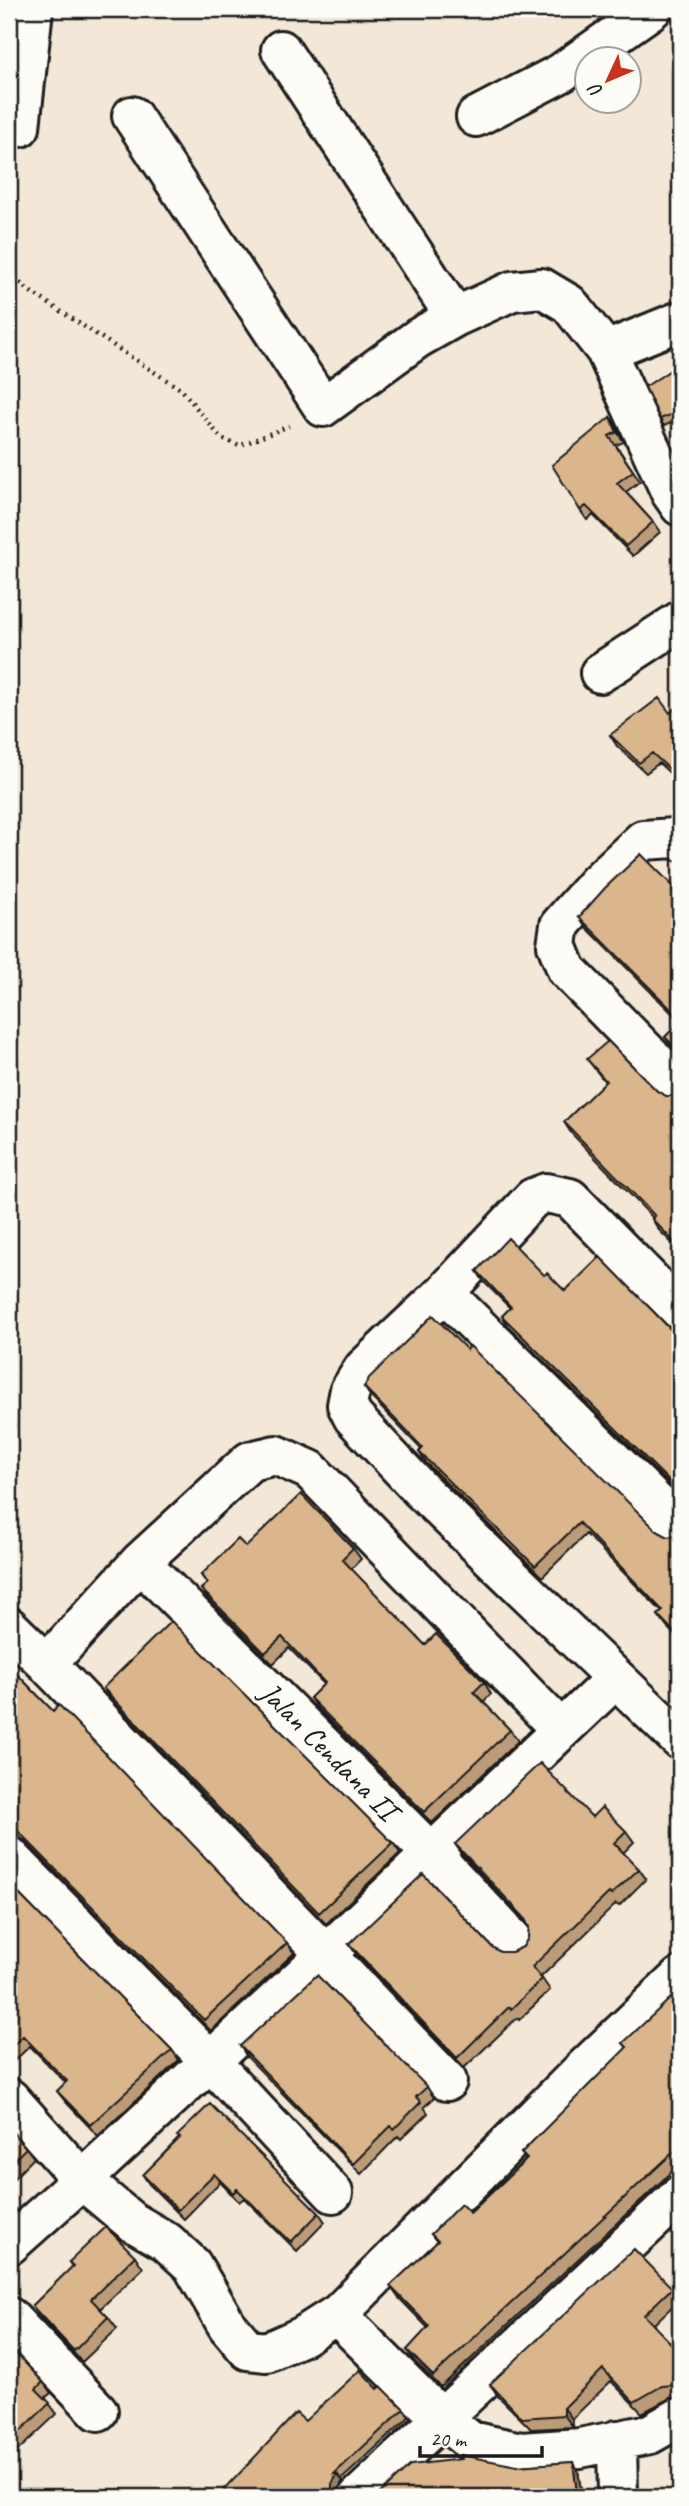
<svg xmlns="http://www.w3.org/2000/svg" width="689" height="2506" viewBox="0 0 689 2506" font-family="Caveat,sans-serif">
<rect width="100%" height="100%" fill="#f3e7d7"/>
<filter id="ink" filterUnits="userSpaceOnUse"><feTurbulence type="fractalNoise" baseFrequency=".0143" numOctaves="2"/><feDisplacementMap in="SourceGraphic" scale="14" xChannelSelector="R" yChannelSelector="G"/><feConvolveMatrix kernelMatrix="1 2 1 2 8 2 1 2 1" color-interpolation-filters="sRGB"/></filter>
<g filter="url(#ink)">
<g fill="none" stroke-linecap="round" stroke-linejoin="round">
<!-- minor casing -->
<g stroke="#1c1c1c" stroke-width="44">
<path id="minor" d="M281 50 455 317
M132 116 323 407 418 338 455 317 512 291 542 288 569 304 606 351 680 321
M476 117 561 73 652 9
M20 127 33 9
M606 351 671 493 680 506
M600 673 680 621
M680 841 675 838 643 840 597 883 560 925 557 945 567 970 680 1086
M444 1293 680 1526
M680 1310 570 1198 546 1193 533 1198 444 1293 364 1368 350 1390 347 1405 353 1417 421 1490 680 1740
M140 1562 432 1854 515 1942
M9 1627 47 1664 447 2081
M47 1664 140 1562 250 1461 276 1455 310 1470 561 1730
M9 1856 210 2061 333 2193
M9 2098 82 2180 131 2221 167 2242 192 2265 227 2325 248 2350 267 2352 303 2336 339 2313 581 2071 680 1977
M9 2245 82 2180 326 1954 615 1679
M339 2313V2317L441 2418 470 2441 521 2452 580 2448 650 2434 680 2417
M9 2317 98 2411
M617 2440 618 2497
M358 2497 680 2195"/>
</g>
<!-- path -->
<path stroke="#1c1c1c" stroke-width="4.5" stroke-dasharray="2 5" stroke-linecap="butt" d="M9 274 31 292 182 390 221 438 239 446 289 426"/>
<!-- minor -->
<use href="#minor" stroke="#fdfcf7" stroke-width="38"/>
</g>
<!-- wall -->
<path fill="#bc9c78" stroke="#1c1c1c" stroke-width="2" d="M680 381V419L664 426 660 419Z
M610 417 617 427 624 442 616 445 640 481 626 492 653 522 660 532 633 556 593 515 587 520 580 510Z
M680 704V783L659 763 646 773 617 746 610 735 670 713Z
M680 893V1021L587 928 579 917Z
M680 1022V1055L673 1047 665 1037Z
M587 1059 657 1091 666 1096H679L680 1095V1251L659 1230 652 1219 653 1218 571 1133 564 1122 605 1082Z
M477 1271 544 1275 565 1291 680 1339V1495L509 1327 502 1316 510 1308 484 1282Z
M467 1350 657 1531 668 1537 680 1535V1641L666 1626 658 1615 662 1612 586 1534 542 1577 426 1463 419 1452 421 1449 371 1397 364 1387Z
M246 1547 353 1548 361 1559 351 1569 425 1645 484 1682 491 1694 483 1702 510 1730 518 1741 432 1823 318 1709 310 1698 324 1684 289 1648 273 1664 209 1600 201 1589 207 1584 201 1575Z
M9 1666 53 1711 287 1943 294 1953 211 2031 25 1841 16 1835H9Z
M103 1688 393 1843 400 1853 326 1924 110 1698Z
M592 1817 626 1831 634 1842 623 1853 639 1869 646 1879 619 1906 616 1904 541 1977 550 1990 519 2020 517 2018 464 2068 357 1955 349 1944 492 1947 500 1952H512L523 1947 528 1938 529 1927 527 1923 462 1854 455 1844Z
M9 1884 172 2050 179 2060 98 2136 65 2101 57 2091 66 2083 30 2046 12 2063 9 2059Z
M680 2003V2164L441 2387 415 2362 407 2350 428 2328 398 2297 390 2286 437 2242 431 2234 470 2213 526 2159 521 2153 627 2048 623 2043Z
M240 2046 427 2087 434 2098 424 2107 428 2113 401 2139 398 2136 361 2174 247 2057Z
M9 2128 26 2148 34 2158 9 2183Z
M179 2138 319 2213 325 2222 297 2251 244 2198 239 2202 220 2182 184 2219 149 2184 143 2175Z
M135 2256 143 2268 100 2309 108 2317 117 2329 82 2362 40 2317 32 2306 72 2267 69 2262Z
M672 2288 680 2299 653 2325 680 2353V2397L670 2398 642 2413 611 2381 572 2419 573 2427 531 2429 498 2396 490 2384Z
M9 2346 43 2382 51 2393 45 2398 57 2414 9 2459Z
M378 2389 404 2409 409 2417 341 2480 343 2481 337 2491V2497H229L224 2490 305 2421Z
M573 2462 578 2470 582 2497H376L517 2466Z"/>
<!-- shaded-wall -->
<path fill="#997f62" stroke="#1c1c1c" stroke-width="2" d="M610 417 617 427 624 442 617 432Z
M564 2408 572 2419 573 2427 564 2415Z
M573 2462 578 2470 582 2497H579L577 2494Z
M337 2474 343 2481 337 2491V2497H333L332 2495V2484Z"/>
<!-- building -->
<path fill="#dbb58c" stroke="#1c1c1c" stroke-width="2" d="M672 369 680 382V411L660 419 645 387Z
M610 417 617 432 609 436 633 471 617 483 653 522 626 546 586 506 580 510 552 465Z
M659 698 670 713 680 704V779L652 753 639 763 610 735Z
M641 854 680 893V1018L579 917 605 888Z
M680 1022V1052L665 1037Z
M608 1041 657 1091 666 1096H679L680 1095V1248L652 1219 655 1216 564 1122 606 1081 587 1059Z
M508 1238 544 1275 547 1273 565 1291 600 1257 680 1339V1492L502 1316 511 1307 477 1271Z
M433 1315 467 1350 470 1346 657 1531 668 1537 680 1535V1638L658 1615 663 1611 579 1523 535 1566 419 1452 423 1448 364 1387 369 1378Z
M301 1494 353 1548 342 1559 425 1645 436 1634 484 1682 474 1692 510 1730 424 1812 310 1698 325 1683 282 1637 265 1653 201 1589 208 1583 201 1575 238 1539 246 1547Z
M171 1621 393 1843 319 1913 103 1688Z
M9 1666 53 1711 59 1705 287 1943 204 2020 17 1830 9 1825Z
M540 1763 592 1817 602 1807 626 1831 614 1843 639 1869 611 1895 609 1893 532 1967 542 1979 511 2009 509 2007 457 2058 349 1944 423 1874 492 1947 500 1952H512L523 1947 528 1938 529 1927 524 1917 455 1844Z
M9 1884 172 2050 90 2125 57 2091 67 2081 23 2036 9 2049Z
M317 1975 427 2087 416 2097 421 2102 394 2129 391 2126 353 2164 240 2046Z
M673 1996 680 2003V2146L433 2376 407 2350 429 2326 390 2286 438 2241 431 2234 461 2204 470 2213 527 2159 521 2153 627 2047 623 2043Z
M210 2104 319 2213 291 2242 237 2189 233 2193 214 2174 178 2210 143 2175 180 2138 177 2136Z
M9 2128 26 2148 9 2165Z
M106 2227 135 2256 91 2299 108 2317 74 2351 32 2306 73 2266 69 2262Z
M634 2249 672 2288 644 2315 680 2353V2382L677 2385 662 2386 634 2402 603 2369 564 2408V2415L522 2418 490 2384Z
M9 2346 43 2382 36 2389 50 2403 9 2442Z
M360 2370 378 2389 381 2386 404 2409 334 2474H337L332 2484V2495L333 2497H232L224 2490 296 2413 305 2421Z
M461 2455 517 2466 573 2462 577 2494H569V2497H376L411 2465 462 2459Z"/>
</g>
<g text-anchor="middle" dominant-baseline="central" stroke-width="6" stroke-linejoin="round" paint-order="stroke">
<!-- street labels -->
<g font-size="30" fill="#1c1c1c" stroke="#fdfcf7">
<text transform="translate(329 1751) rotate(45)">Jalan Cendana II</text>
</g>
</g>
<!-- margin -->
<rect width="689" height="2506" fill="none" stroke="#fdfcf7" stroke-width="35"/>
<rect x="18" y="18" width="654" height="2471" fill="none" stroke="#1c1c1c" stroke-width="2.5" filter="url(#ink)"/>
<!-- north arrow -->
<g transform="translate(608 80) rotate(226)"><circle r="33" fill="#fdfcf7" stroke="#a3a29f" stroke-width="2"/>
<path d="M0-5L12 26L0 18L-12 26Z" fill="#c8321e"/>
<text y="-10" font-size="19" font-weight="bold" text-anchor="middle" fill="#1c1c1c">U</text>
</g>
<!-- scale -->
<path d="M420 2446v10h122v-10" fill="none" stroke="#1c1c1c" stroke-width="3.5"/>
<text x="430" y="2446" font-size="21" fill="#1c1c1c" stroke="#fdfcf7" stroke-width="5" paint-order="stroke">20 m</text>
</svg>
